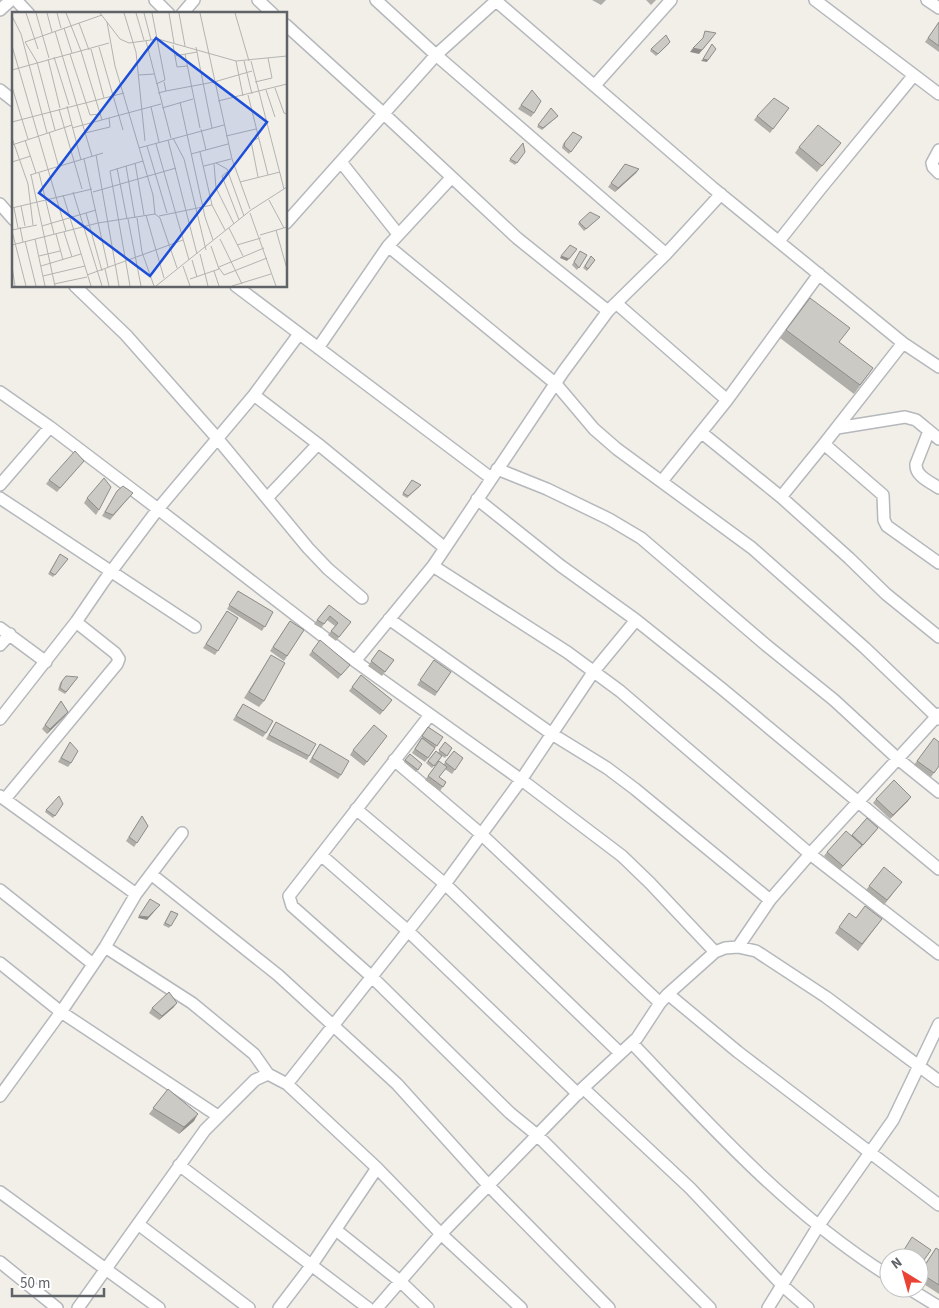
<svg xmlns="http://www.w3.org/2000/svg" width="939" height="1308" viewBox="0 0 939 1308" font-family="'Source Sans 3',sans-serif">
<rect width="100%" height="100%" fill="#f1efe8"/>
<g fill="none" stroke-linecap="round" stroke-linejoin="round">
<!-- street casing -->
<g stroke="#b5b8bc" stroke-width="14">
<path id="street" d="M16 0 29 14
M155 0 169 14
M258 0 273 14
M376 0 436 55 666 254
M495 0 713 188 903 343 939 367
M815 0 939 94
M927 0 939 8
M0 10 11 0
M182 14 194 0
M286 25 384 114 517 238 608 311
M595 85 671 0
M0 90 14 101
M939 150 932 163 933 167 939 173
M341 162 398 234
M0 204 14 220
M286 223 436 55 497 0
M779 241 821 188 914 75
M388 246 556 384 594 429 617 449 752 548 865 648 939 719
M75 286 126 335 217 438 308 548 328 569 362 598
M236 286 491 478
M616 303 727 400
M318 348 388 246 451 178
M0 392 50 427 158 509 355 661 527 784 622 856 650 883 715 952
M254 395 318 444 445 548
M837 428 905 417 916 420 939 439
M929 431 916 464C915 476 930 482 939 488
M702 433 781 497 849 558 886 594 939 637
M824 444 883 495 884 520 887 526 939 563
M497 469 547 489 609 519 641 538 766 645 834 700 898 759 939 792
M662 481 727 400 819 274
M0 485 50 427
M781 497 824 444 903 343
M0 498 195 627
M267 498 318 444
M477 499 561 566 636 620 721 688 939 869
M433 566 567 652 620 691 810 854 939 954
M389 619 552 734 607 768 635 789 770 900
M0 628 46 662
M0 645 10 634
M355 661 433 566 563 372 608 311 666 254 721 194
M430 715 289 896 292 906 372 977 510 1113 537 1135 710 1308
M0 719 76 622 104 581 158 509 254 395 299 334
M394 760 481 834 660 1003
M0 796 136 894
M5 799 117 664 119 659 115 653 76 622
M356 809 445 884 620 1053
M321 855 408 931 578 1094
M151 874 278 975 397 1084 489 1186 609 1308
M0 890 93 964
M105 947 192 1003 254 1054 268 1074 287 1084 377 1168 441 1234 521 1308
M738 947 770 900 810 854 939 714
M0 963 61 1012 218 1116
M668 994 738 1052 939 1205
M632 1043C711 1127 790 1214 889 1276
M287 1084 445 884 521 780 594 671 636 620
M583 1088 690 1188 783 1286 808 1308
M0 1096 61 1012 105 947 136 894 182 833
M179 1165 368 1308
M0 1192 159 1308
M138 1224 249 1308
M336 1230 401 1282 428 1308
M0 1262 57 1308
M908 1288 939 1307
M78 1308 205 1130 255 1080 268 1074
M279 1308 311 1266 377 1168
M377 1308 441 1234 583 1088 637 1038 660 1003 668 994 715 952 725 948 738 947 756 951 826 997 939 1081
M768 1308 819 1225 893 1120 939 1024"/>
</g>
<!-- street -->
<use href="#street" stroke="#fff" stroke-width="11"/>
</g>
<!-- wall -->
<path fill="#afaea9" d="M592 0H606L601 5Z
M646 0H656L651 5Z
M939 22V52L925 42Z
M669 44 656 56 650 51 651 49Z
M532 90 534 113 531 117 518 109Z
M551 108 558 116 542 130 537 127Z
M789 108 770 133 754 120 757 116Z
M573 132 582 137 569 154 562 148 563 144Z
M523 143 525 152 515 165 509 161Z
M841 143 817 172 795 153 799 147Z
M625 164 639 169 636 173 615 192 608 187Z
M600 217 584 231 578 224 579 222Z
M580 251 587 255 577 270 572 265Z
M591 256 595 260 587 271 583 268Z
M786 330 839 343 873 368 854 394 780 338Z
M84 461 57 492 46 484 49 480Z
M412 480 419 487 407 498 402 495Z
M133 493 110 520 102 516 114 496Z
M87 498 99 510 96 515 84 503Z
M60 554 68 559 53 577 48 574Z
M238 591 273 612 262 631 227 609Z
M329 605 351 622 336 641 328 635 335 626 327 620 321 628 314 624Z
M227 611 238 618 215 655 203 648Z
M290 621 304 630 284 661 270 651Z
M379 650 394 660 382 676 368 666Z
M312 651 350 665 338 679 309 655Z
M271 655 264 701 259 707 244 698Z
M434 660 451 672 435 696 417 685Z
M361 675 392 700 380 715 349 691Z
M78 677 65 694 58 690 60 683 62 681Z
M61 701 68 712 65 716 47 734 42 729Z
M243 704 266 733 263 737 233 720Z
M276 722 309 756 307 760 266 739Z
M428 727 443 737 425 762 412 753Z
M934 738 939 766 931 777 914 765Z
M384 740 364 766 350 755 353 750Z
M70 742 71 763 68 767 58 762Z
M445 742 452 748 445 758 438 753 442 756 432 768 426 763 436 751 438 753Z
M320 744 341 775 338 779 309 762Z
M454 751 463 758 452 774 445 769 439 777 446 782 440 791 425 780 439 761 443 765Z
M410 754 422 764 416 772 404 762Z
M876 799 908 801 890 819 873 803Z
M63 804 53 818 45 812 46 810Z
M142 816 148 826 134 847 126 841Z
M867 818 878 828 875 832 860 849V848L840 870 824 856 827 852 851 836Z
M884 867 902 882 884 905 866 890Z
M171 911 178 914 169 928 163 925Z
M856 918 882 919 858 951 835 933 839 927Z
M174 1007 159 1020 149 1013 152 1008Z
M168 1089 194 1121 179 1134 149 1114Z
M936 1248 939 1250V1294L919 1281V1273Z"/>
<!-- shaded-wall -->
<path fill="#8f8d8a" d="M713 37 699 54 690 52 693 48Z
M703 59 708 60 707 62 701 61Z
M639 169 636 173 615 192 618 188Z
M577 249 567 261 560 258 561 256Z
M68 712 65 716 47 734 50 729Z
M911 797 908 801 890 819 893 815Z
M160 905 147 920 138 918 139 916Z
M177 1003 174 1007 159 1020 162 1016Z
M198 1114 194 1121 179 1134 184 1127Z"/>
<!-- building -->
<path fill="#cccac5" stroke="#8f8d8a" d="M939 22V46L928 38Z
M705 31 716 33 702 50 693 48 703 38Z
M666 35 670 42 658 54 651 49Z
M712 44 716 49 708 60 703 59Z
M532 90 541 101 534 113 521 105Z
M774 98 789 108 773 129 757 116Z
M551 108 558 116 543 128 538 125Z
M818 125 841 143 822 166 799 147Z
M573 132 582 137 571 152 564 146 565 142Z
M523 143 525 152 517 163 510 159Z
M625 164 639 169 618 188 611 183Z
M590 212 600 217 586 229 579 222Z
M570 245 577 249 569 259 561 256Z
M580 251 587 255 579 268 574 262Z
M591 256 595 260 588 269 585 266Z
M810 298 850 328 839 342 873 368 860 385 786 330Z
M75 451 84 461 60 488 49 480Z
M104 478 111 487 99 510 87 498Z
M412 480 421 485 408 496 403 493Z
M123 486 133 493 113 515 105 512 117 491Z
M60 554 68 559 55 575 50 572Z
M238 591 273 612 265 627 229 605Z
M329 605 351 622 339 637 331 631 338 623 330 616 324 624 317 620Z
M227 611 238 618 218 651 206 644Z
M290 621 304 630 287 656 273 647Z
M320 640 350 665 341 675 312 651Z
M379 650 394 660 385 672 371 661Z
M271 655 285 663 264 701 249 692Z
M434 660 451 672 437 692 420 680Z
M361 675 392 700 383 711 352 687Z
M66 676 78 677 66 692 60 688 62 681Z
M61 701 68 712 50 729 45 725Z
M243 704 273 721 266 733 236 716Z
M276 722 316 744 309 756 269 735Z
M374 725 387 736 367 762 353 750Z
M428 727 443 737 437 746 422 736Z
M422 738 435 748 428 758 415 749Z
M934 738 939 742V766L934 773 917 761Z
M70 742 78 751 71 763 61 758Z
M445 742 452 748 447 756 439 750Z
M320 744 349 761 341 775 312 758Z
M436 751 442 756 434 766 428 761Z
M454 751 463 758 455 770 445 762Z
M410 754 422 764 418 770 405 760Z
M439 761 447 767 439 777 446 782 443 787 428 776Z
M894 780 911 797 893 815 876 799Z
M59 796 63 804 55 816 46 810Z
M142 816 148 826 137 843 129 837Z
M867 818 878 828 863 845 852 835Z
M846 831 862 845 843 866 827 852Z
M884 867 902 882 887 900 869 886Z
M150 899 160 905 148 917 139 916Z
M865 906 882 919 862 944 839 927 849 913 856 918Z
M171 911 178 914 171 926 165 923Z
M169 992 177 1003 162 1016 152 1008Z
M168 1089 198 1114 184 1127 153 1108Z
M912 1237 931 1250 919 1267V1258H899Z
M936 1248 939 1250V1285L920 1273Z"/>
<!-- overview -->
<g transform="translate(12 12)">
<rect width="275" height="275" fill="#f1efe8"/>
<path fill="none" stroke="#b3b3b1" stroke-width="1" d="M14 1 26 37M24 1 37 46M35 1 40 20M45 1 49 16M54 1 69 39 90 108M88 1 108 27 117 31 146 27 224 49 275 44M112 1 124 40 133 129M124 1 132 28M132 1 139 28M140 1 153 68 144 72M157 1 162 31M167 1 173 34M188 1 220 147 238 197M223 1 237 49M0 4 9 22 35 121M95 10 103 54 141 183 143 202M67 11 77 38M52 16 60 41M43 19 80 144M134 29 159 126M13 30 25 50 43 118M13 30 90 3M161 33 165 55 175 54M0 34 54 219M87 35 111 118M184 35 200 116M79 37 92 86M58 42 78 103 88 102M173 42 188 116M163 44 185 40M42 45 57 93M36 47 48 96M224 49 231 84M232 49 240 82M239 49 272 177M0 58 97 31M127 63 142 62M243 70 260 66 256 46M0 75 16 127M263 76 272 101 275 102M254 78 263 105M154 79 202 70 240 59M146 81 154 79 152 70M236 83 256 163M206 89 275 72M168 90 193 205 201 228M55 94 69 148M139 95 147 130M150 96 181 87M47 97 70 177M0 110 112 81M60 116 149 92M189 117 194 138M37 120 47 156M73 121 98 115 97 106M214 124 244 117M0 126 16 172 21 213M161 126 172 147 194 238M13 128 24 161M156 128 185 242M144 132 177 248M0 133 60 113M135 134 155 201M127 136 212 113M188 140 200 193 213 218M179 142 216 132M84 143 107 274M72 147 96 255M0 150 19 144M123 151 132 203M204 151 215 157 232 204M202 152 204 176 222 212M114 154 123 206M192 154 219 147M105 156 115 207M215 160 210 164 227 208M27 161 42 222M18 163 91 141M19 163 43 274M246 165 239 129 247 126M228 170 268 160M61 180 90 274M81 180 164 156M51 183 79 274M257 188 272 216M9 194 13 214M0 196 80 177M2 196 6 216M74 201 90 259M238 201 264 274M134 203 152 266M147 204 200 193M125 206 130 240 142 274M116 207 129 274M30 214 84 198M8 215 11 230M217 216 231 244M0 218 25 213M264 218 275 257M0 219 14 274M52 220 60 245M44 222 51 248M248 223 275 215M23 227 33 274M208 227 230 272M13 229 24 274M0 233 86 211 143 202 148 206 165 256M225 233 249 226M188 242 196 274M27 244 48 239M180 248 185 265M0 254 3 274M29 254 69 242M171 254 178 274M207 255 252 236M207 256 212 263 255 246M93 257 97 274M202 259 207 274M75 263 171 228M31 264 73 254M178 267 207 257 199 234M42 272 75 265M118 274 98 159 131 149M144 274 239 198 275 175M220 274 259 262"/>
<path fill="#1d4ed8" fill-opacity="0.15" stroke="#1d4ed8" stroke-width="2.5" d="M144 26 255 110 138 264 27 181Z"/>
<rect width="275" height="275" fill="none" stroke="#5f6368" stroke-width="2.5"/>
</g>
<!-- north arrow -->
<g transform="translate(904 1273) rotate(323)"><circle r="24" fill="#ffffff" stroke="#bfc1c3"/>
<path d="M0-4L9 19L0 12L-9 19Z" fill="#ea4335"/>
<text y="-8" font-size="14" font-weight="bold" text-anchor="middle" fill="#5f6368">N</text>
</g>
<!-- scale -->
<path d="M12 1288v8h92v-8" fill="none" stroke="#5f6368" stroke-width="2.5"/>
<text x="20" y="1288" font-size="15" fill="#5f6368" stroke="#ffffff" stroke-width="4" paint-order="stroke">50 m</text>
</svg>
